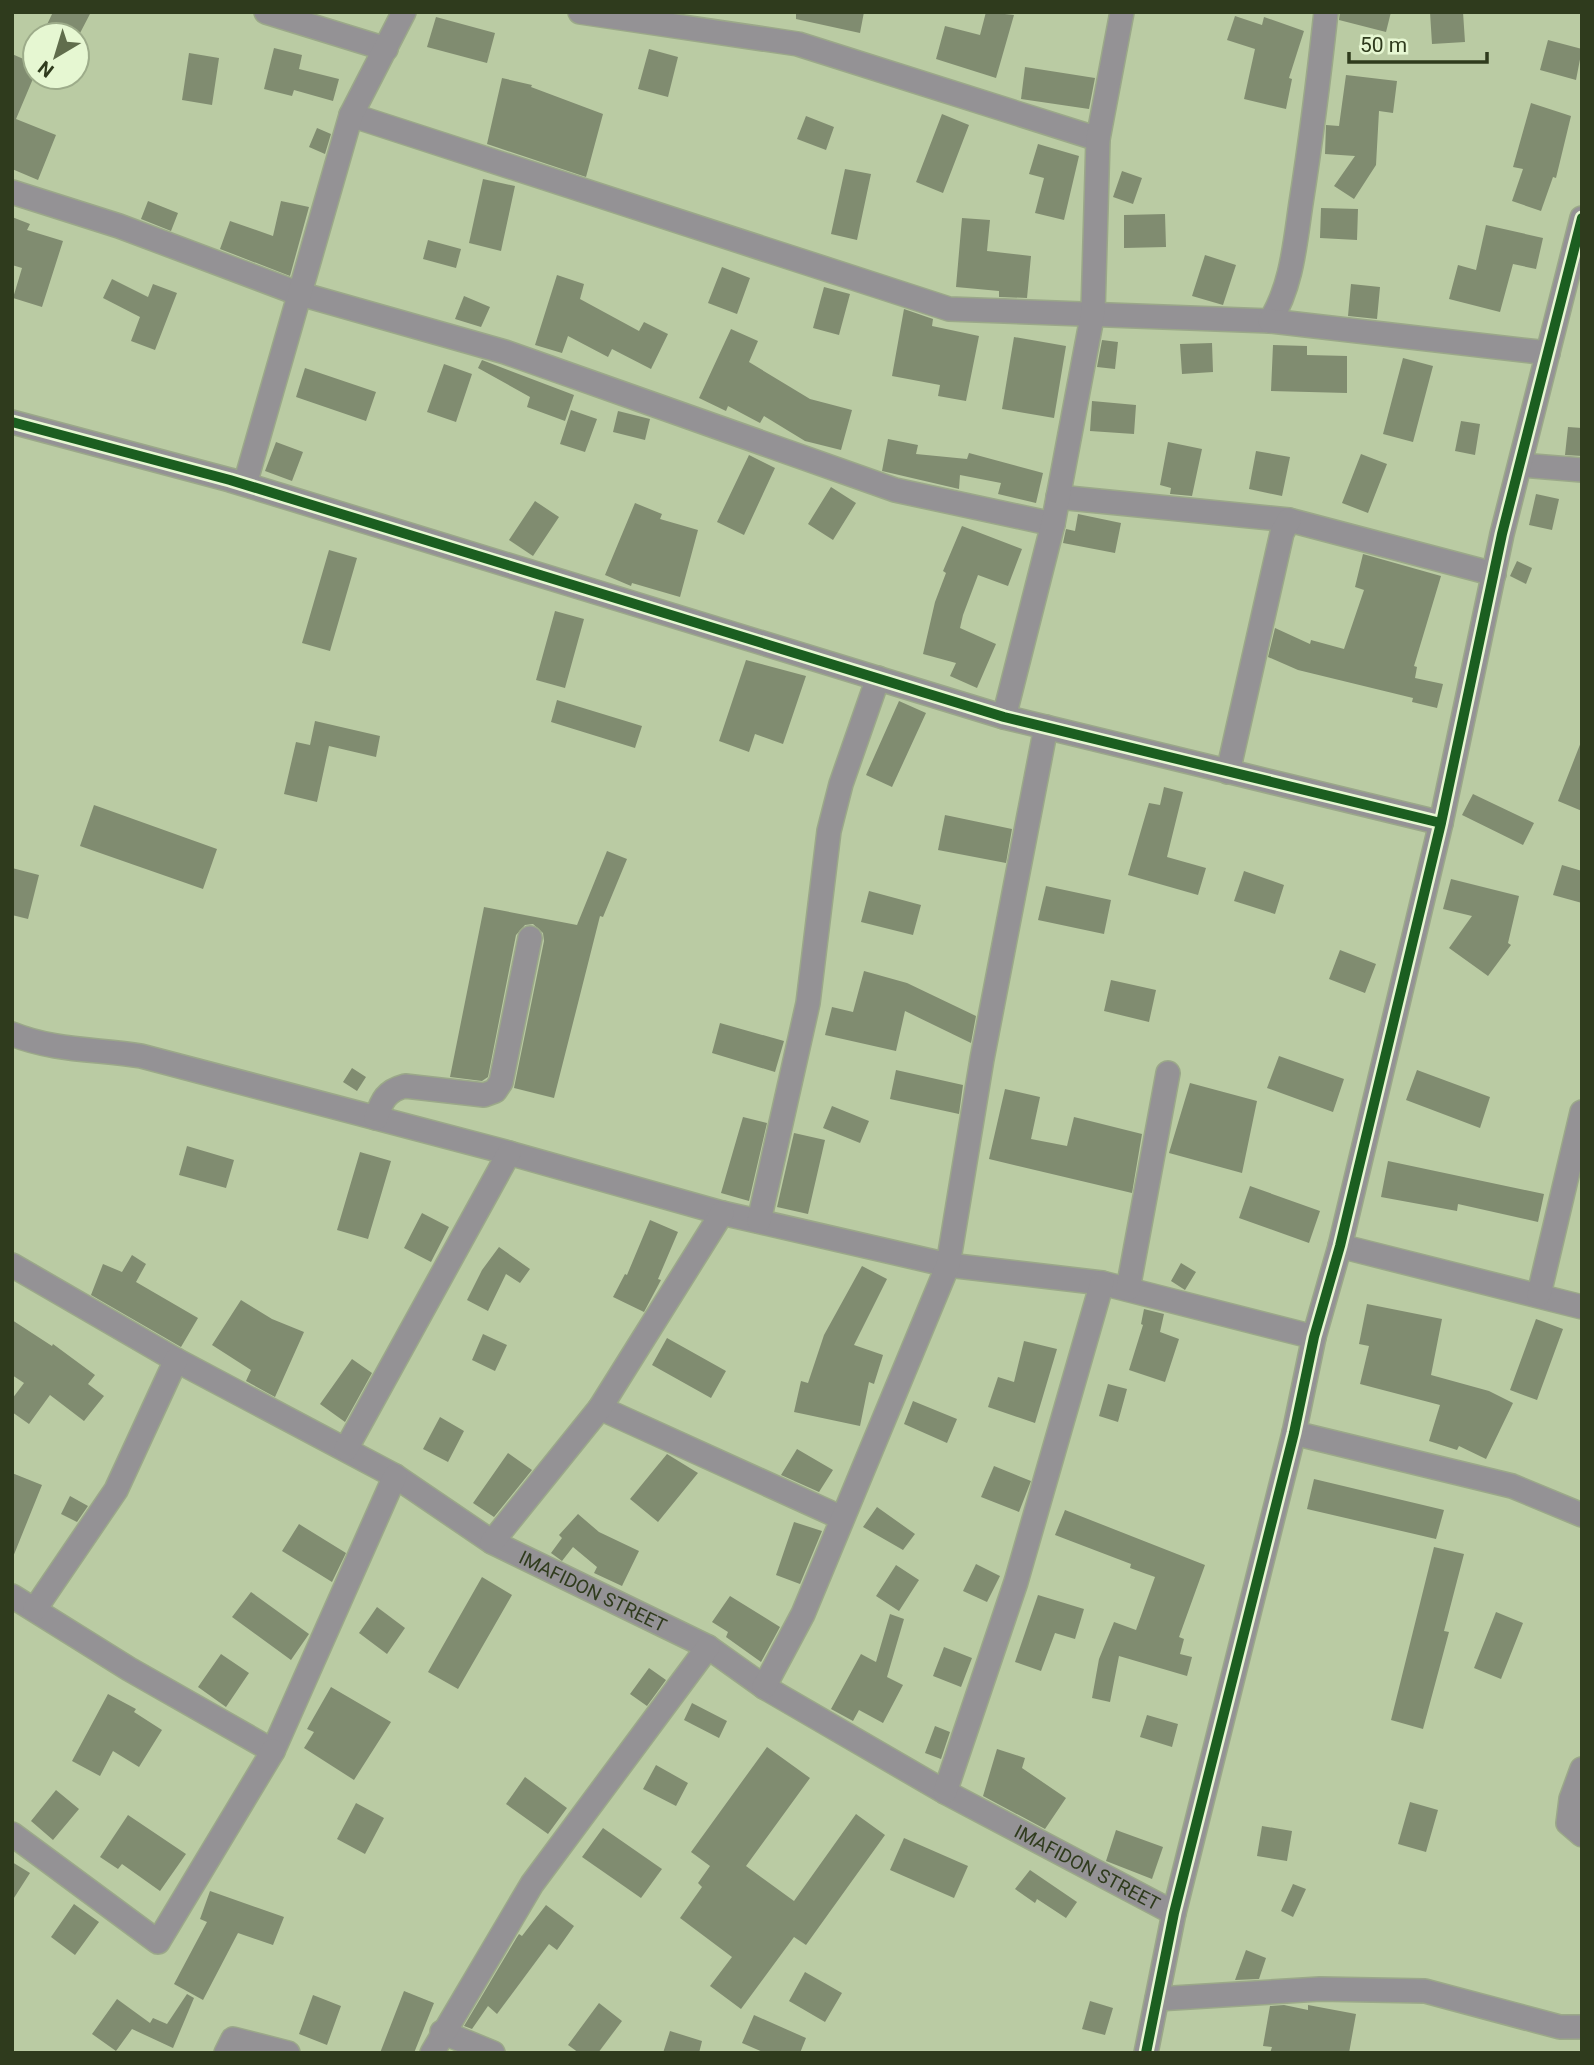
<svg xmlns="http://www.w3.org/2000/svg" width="1594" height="2065" viewBox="0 0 1594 2065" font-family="Roboto,sans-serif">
<rect width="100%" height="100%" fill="#bacba3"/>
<!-- building -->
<path fill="#808c70" d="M53 12H91L79 35H42Z
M796 12H864L860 33 796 19Z
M986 12 1014 15 996 78 936 59 945 26 980 35Z
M1340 12H1391L1386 32 1339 20Z
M1430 12H1463L1465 42 1432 44Z
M1235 16 1262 25 1264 17 1304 31 1289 78 1292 79 1286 109 1244 99 1255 49 1227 40Z
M436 17 495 33 487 63 427 47Z
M1548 40 1582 49 1576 80 1540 70Z
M274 48 302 55 299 69 339 79 333 101 294 90 292 96 264 89Z
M649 49 678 57 668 97 638 89Z
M189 53 219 58 212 105 182 100Z
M12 54 35 64V74L16 119 56 135 38 180 12 169Z
M1025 67 1095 78 1089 109 1021 99Z
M1346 75 1397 81 1393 113 1379 111 1376 165 1354 199 1334 186 1355 156 1325 154 1326 125 1339 126Z
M502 78 532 85 531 87 603 114 586 177 487 144Z
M1531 103 1571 116 1556 178 1553 177 1541 211 1512 201 1523 169 1513 167Z
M942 114 969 125 943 193 916 182Z
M806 116 834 127 826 150 797 139Z
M317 128 331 134 325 154 309 147Z
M1038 144 1079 156 1064 220 1035 213 1044 178 1029 174Z
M845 169 871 174 857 240 831 234Z
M1122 171 1142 178 1133 204 1113 197Z
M483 179 515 186 501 251 469 243Z
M148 201 178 213 171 231 141 219Z
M281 201 309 207 290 276 220 249 230 221 273 236Z
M1321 208 1358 209 1357 240 1320 238Z
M1165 214 1166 247 1124 248V215Z
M12 217 30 224 27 230 63 241 42 307 13 298 22 268 12 265Z
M962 218 990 220 987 251 1031 256 1027 298 999 297V291L956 287Z
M1486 225 1543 238 1536 269 1513 264 1500 312 1449 299 1458 265 1476 270Z
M428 240 461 249 456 268 423 259Z
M1205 255 1236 265 1223 305 1192 296Z
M722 267 750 278 737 314 708 303Z
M557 275 584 284 580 299 639 331 644 322 668 334 651 369 612 349 608 357 568 336 562 353 535 345Z
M112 279 148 297 153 284 177 293 155 350 131 341 140 317 103 298Z
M1351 284 1380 287 1377 319 1348 316Z
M824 287 850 294 839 335 813 328Z
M464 296 490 307 481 327 455 319Z
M904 309 933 319 932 326 979 336 966 401 938 396 940 385 892 376Z
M731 329 758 341 749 362 810 399 852 410 841 450 805 441 764 416 760 423 728 406 726 411 699 398Z
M1014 337 1066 346 1054 418 1002 409Z
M1102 340 1118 342 1115 369 1097 367Z
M1212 343 1213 372 1182 374 1180 344Z
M1273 345 1307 346V355L1347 356V393L1271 391Z
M1403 358 1433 366 1413 442 1383 434Z
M482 360 574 395 565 421 527 407 530 397 478 368Z
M444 364 472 374 456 422 427 412Z
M305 368 376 392 366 421 296 397Z
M1092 401 1136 405 1134 434 1090 431Z
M571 410 597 419 585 452 560 444Z
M618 411 650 419 645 440 613 432Z
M1461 421 1480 424 1475 455 1455 451Z
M1568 427 1582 428V456L1565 455Z
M888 439 918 445 916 454 967 459 969 453 1043 473 1036 503 998 494 1001 483 960 475 959 489 882 471Z
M276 442 303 452 292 481 265 471Z
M1168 442 1202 449 1192 496 1170 494 1171 488 1160 485Z
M1256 451 1290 457 1282 496 1249 489Z
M1361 454 1387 464 1368 513 1342 503Z
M749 455 775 468 744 535 717 522Z
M831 487 856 503 833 540 808 524Z
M1536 494 1559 499 1552 530 1529 525Z
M535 501 559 517 533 556 509 540Z
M635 503 662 514 660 519 698 530 680 597 632 583 631 586 605 575Z
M1078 514 1121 523 1115 553 1063 543 1066 529 1075 531Z
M962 526 1022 549 1008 586 978 575 963 615 960 628 996 644 977 688 950 676 956 663 923 654 935 602 946 573 943 571Z
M329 550 357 558 330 651 302 643Z
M1363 554 1441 576 1414 666 1417 667 1415 678 1443 684 1437 708 1412 702 1413 698 1298 670 1268 657 1275 628 1310 644 1311 640 1344 649 1364 590 1355 587Z
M1517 561 1532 568 1526 584 1510 576Z
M555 611 584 619 565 688 536 680Z
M746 660 806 676 783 744 755 734 749 752 719 741Z
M557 700 642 726 635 748 551 722Z
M899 701 926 713 892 787 866 775Z
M315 721 380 736 376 757 329 746 317 802 284 794 296 742 310 745Z
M1581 742 1582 743V811L1558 801Z
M1164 787 1183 792 1167 857 1206 868 1198 895 1128 875 1149 803 1160 805Z
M1473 794 1534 823 1523 845 1462 815Z
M94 805 217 849 203 889 80 846Z
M945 815 1012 829 1006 863 938 850Z
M607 851 627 859 603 917 600 916 554 1098 514 1088 544 941 543 933 533 924 525 925 516 935 488 1077 482 1081 450 1077 484 907 577 925Z
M1562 865 1582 871V903L1553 895Z
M12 868 39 875 28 919 12 915Z
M1244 871 1284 885 1275 914 1234 901Z
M1451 879 1519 896 1508 943 1511 945 1488 976 1449 948 1472 916 1443 909Z
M1046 886 1111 900 1104 934 1038 920Z
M869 891 921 905 913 935 861 922Z
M1340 950 1376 964 1365 993 1329 979Z
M864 971 907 983 976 1016 971 1043 905 1011 896 1051 825 1035 832 1007 853 1012Z
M1111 980 1156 990 1149 1022 1104 1011Z
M720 1023 784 1041 775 1072 712 1053Z
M1279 1056 1344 1079 1333 1112 1267 1088Z
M352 1068 366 1077 357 1091 343 1082Z
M896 1070 963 1085 959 1114 890 1099Z
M1417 1070 1490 1097 1480 1128 1406 1100Z
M1190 1083 1257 1101 1242 1173 1169 1153Z
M1005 1089 1040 1097 1031 1139 1067 1146 1074 1117 1142 1134 1132 1193 989 1159Z
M832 1106 869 1121 860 1143 823 1128Z
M743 1117 767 1123 749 1201 721 1193Z
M794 1133 825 1140 808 1214 777 1207Z
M187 1146 234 1160 226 1188 179 1175Z
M360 1152 391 1161 368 1239 337 1230Z
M1388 1161 1544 1194 1538 1222 1458 1204 1457 1211 1381 1197Z
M1250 1186 1320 1211 1309 1243 1239 1218Z
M422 1213 449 1227 431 1262 404 1248Z
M650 1220 678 1232 658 1279 661 1280 644 1312 613 1297 625 1274 627 1275Z
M499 1247 530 1269 520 1283 506 1274 488 1311 467 1300 482 1270Z
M132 1255 146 1264 136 1282 198 1318 181 1347 91 1295 103 1264 122 1272Z
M1181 1263 1196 1272 1185 1290 1171 1281Z
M862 1266 887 1279 854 1345 883 1355 874 1384 869 1382 860 1426 794 1412 801 1381 808 1383 824 1335Z
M241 1300 272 1319 304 1332 275 1397 246 1381 251 1370 212 1345Z
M1367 1304 1442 1319 1431 1375 1489 1391 1513 1403 1486 1459 1459 1446 1457 1450 1429 1441 1440 1405 1360 1384 1369 1346 1359 1344Z
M1144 1309 1164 1314 1160 1332 1179 1339 1165 1382 1129 1370 1143 1325 1141 1324Z
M1536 1319 1563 1329 1537 1400 1510 1390Z
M12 1320 52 1346 53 1344 95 1375 88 1384 104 1396 84 1421 50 1395 29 1424 12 1412V1399L24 1383 12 1375Z
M483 1334 507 1345 495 1371 472 1360Z
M667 1338 726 1371 711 1398 652 1365Z
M1024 1341 1057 1349 1035 1423 988 1407 998 1377 1014 1382Z
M352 1359 372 1373 345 1422 320 1404Z
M1108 1384 1127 1389 1118 1422 1099 1416Z
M913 1401 957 1419 947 1443 904 1424Z
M440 1417 464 1431 448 1462 423 1449Z
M797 1449 833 1470 819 1492 781 1475Z
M508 1453 532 1470 494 1517 473 1503Z
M667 1454 698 1473 658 1522 630 1499Z
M994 1466 1031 1481 1019 1512 981 1497Z
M12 1473 42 1485 13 1557H12Z
M1314 1479 1444 1510 1436 1539 1307 1509Z
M70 1496 88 1506 77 1522 61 1514Z
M877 1507 915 1534 903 1550 863 1527Z
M1065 1510 1205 1565 1179 1637 1184 1639 1180 1654 1192 1657 1187 1676 1119 1656 1110 1702 1092 1698 1099 1659 1114 1622 1136 1630 1155 1577 1130 1568 1131 1564 1055 1535Z
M578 1514 599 1532 639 1551 622 1586 594 1573 597 1567 573 1547 562 1561 551 1553 562 1538 559 1535Z
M794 1522 822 1531 800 1584 776 1575Z
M299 1524 346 1553 332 1582 282 1551Z
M1434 1547 1464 1554 1444 1631 1449 1632 1423 1729 1391 1720Z
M976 1564 1000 1576 987 1602 963 1591Z
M896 1565 919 1580 899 1611 876 1596Z
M482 1577 512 1595 458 1689 428 1672Z
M251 1592 309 1634 291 1660 232 1617Z
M1038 1595 1084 1609 1075 1639 1055 1633 1041 1671 1015 1662Z
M730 1596 780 1627 761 1662 726 1637 728 1632 712 1622Z
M377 1607 405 1628 387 1654 359 1633Z
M1496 1612 1523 1623 1501 1679 1474 1668Z
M890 1614 904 1619 887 1677 903 1685 883 1723 859 1710 853 1721 831 1709 861 1654 876 1662Z
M944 1647 972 1658 961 1687 933 1676Z
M221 1654 249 1673 226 1707 198 1687Z
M649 1668 666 1680 647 1706 630 1694Z
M331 1687 391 1722 354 1780 304 1748 314 1732 307 1729Z
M108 1694 136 1709 134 1712 162 1730 139 1767 113 1751 100 1776 72 1761Z
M692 1703 727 1721 719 1738 684 1720Z
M1147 1715 1178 1724 1172 1747 1140 1737Z
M935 1726 950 1732 941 1759 925 1753Z
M767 1747 810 1778 746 1866 794 1901 856 1814 885 1835 806 1945 794 1937 741 2009 710 1986 732 1957 680 1918 702 1887 698 1883 710 1866 691 1852Z
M997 1749 1025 1758 1022 1768 1066 1798 1045 1829 983 1796Z
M656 1765 688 1783 676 1806 643 1789Z
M525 1777 567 1808 548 1834 506 1804Z
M56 1790 79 1809 53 1840 31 1821Z
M1410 1802 1438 1810 1426 1852 1398 1844Z
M356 1803 384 1818 365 1854 337 1839Z
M128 1815 186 1854 160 1891 122 1864 118 1869 100 1857Z
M1262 1826 1292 1831 1287 1861 1257 1856Z
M603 1828 662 1869 641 1898 582 1857Z
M1116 1830 1163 1847 1152 1879 1106 1861Z
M904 1838 968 1866 954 1898 890 1870Z
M12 1862 30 1873 12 1901Z
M1030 1870 1077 1902 1066 1918 1037 1899 1035 1903 1015 1889Z
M1293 1884 1306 1889 1293 1917 1281 1911Z
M210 1891 284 1917 273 1945 238 1933 203 2000 174 1984 207 1922 200 1919Z
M74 1904 99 1922 75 1955 51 1937Z
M546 1905 574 1926 557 1950 549 1944 497 2014 488 2006 472 2029 464 2026 517 1937 519 1934 522 1936Z
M1246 1950 1266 1958 1259 1979 1235 1980Z
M805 1972 842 1993 825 2022 789 2001Z
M404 1991 434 2003 414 2053H380Z
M187 1994 194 1998 173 2048 132 2029 116 2051 92 2034 117 1999 150 2023 153 2018 167 2024Z
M313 1995 341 2006 327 2045 299 2034Z
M1090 2001 1113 2008 1105 2035 1082 2029Z
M599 2003 622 2021 598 2053H579L568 2045Z
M1284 2005 1308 2010V2005L1356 2014 1349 2053H1270L1272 2047 1263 2046 1270 2006Z
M754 2015 806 2038 800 2053H765L742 2043Z
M670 2031 702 2041 699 2053H663Z"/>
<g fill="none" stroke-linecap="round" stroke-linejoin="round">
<!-- minor casing -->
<g stroke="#9ba889" stroke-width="26">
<g id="minor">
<path d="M266 12 386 49"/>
<path d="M580 12 798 44 1098 139"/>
<path d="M351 115 949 309 1270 321C1292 286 1295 243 1301 203 1311 140 1319 76 1326 12"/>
<path d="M12 192 119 226 297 293 505 352 895 490 1053 524"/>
<path d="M1270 321 1548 353"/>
<path d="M12 422 230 480 1004 717 1441 823"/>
<path d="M1520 465 1582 470"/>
<path d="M245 484 351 115 404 12"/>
<path d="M1058 497 1289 520 1494 574"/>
<path d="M1004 717 1053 524 1093 312 1098 139 1122 12"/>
<path d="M1228 772 1282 533 1289 520"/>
<path d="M12 1034C54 1051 97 1049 141 1056L509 1153 722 1213 948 1265 1102 1283 1314 1337"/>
<path d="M376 1118C382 1100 386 1091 405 1086L484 1095 495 1091 501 1082 530 938"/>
<path d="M759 1221 808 1003 829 831 841 784 878 678"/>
<path d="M1340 1246 1582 1307"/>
<path id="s1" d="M12 1265 176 1360 395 1476 492 1542 708 1647 764 1687 945 1792 1174 1913"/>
<path d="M1128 1289 1168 1073"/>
<path d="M1539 1294 1582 1112"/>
<path d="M600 1408 842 1518"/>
<path d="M1294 1433 1512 1486 1582 1515"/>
<path d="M346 1449 509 1153"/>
<path d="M492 1542 600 1408 722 1213"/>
<path d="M12 1596 129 1669 273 1751 395 1476"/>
<path d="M35 1609 116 1490 176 1360"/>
<path d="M764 1687 803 1614 948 1265 982 1059 1046 727"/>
<path d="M1582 1769 1571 1799 1568 1823 1582 1835"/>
<path d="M945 1792 1016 1582 1102 1283"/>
<path d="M12 1834 158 1942 273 1751"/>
<path d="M1157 1999 1320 1989 1425 1991 1560 2027H1582"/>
<path d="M442 2032 493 2053"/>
<path d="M226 2053 233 2039 288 2053"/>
<path d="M432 2053 532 1884 708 1647"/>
<path d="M1146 2053 1174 1913 1294 1433 1314 1337 1340 1246 1441 823 1502 534 1582 218"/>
</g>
</g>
<!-- minor -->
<use href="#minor" stroke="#949295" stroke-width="23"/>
<!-- cycleway casing -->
<g stroke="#e6f7d2" stroke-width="15">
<path id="cycleway" d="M12 422 230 480 1004 717 1441 823
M1146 2053 1174 1913 1294 1433 1314 1337 1340 1246 1441 823 1502 534 1582 218"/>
</g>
<!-- cycleway -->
<use href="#cycleway" stroke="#1b5e20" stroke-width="10"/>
</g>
<g text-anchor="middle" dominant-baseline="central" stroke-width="7" stroke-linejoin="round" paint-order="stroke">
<!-- street labels -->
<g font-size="19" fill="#2f3b1d" stroke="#e6f7d2">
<text stroke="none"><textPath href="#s1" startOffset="667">IMAFIDON STREET</textPath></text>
<text stroke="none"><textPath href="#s1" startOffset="1234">IMAFIDON STREET</textPath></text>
</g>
</g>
<!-- border -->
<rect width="1594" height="2065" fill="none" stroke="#2f3b1d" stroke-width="28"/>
<!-- north arrow -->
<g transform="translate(56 56) rotate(218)"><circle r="33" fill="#e6f7d2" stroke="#9dac8a" stroke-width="2"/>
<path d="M0-5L12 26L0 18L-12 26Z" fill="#606d4c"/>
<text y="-10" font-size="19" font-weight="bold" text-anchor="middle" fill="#2f3b1d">N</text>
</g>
<!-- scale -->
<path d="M1349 52v10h138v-10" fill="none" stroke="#2f3b1d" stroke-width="3.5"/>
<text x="1360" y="52" font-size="21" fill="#2f3b1d" stroke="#e6f7d2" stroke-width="5" paint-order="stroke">50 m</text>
</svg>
